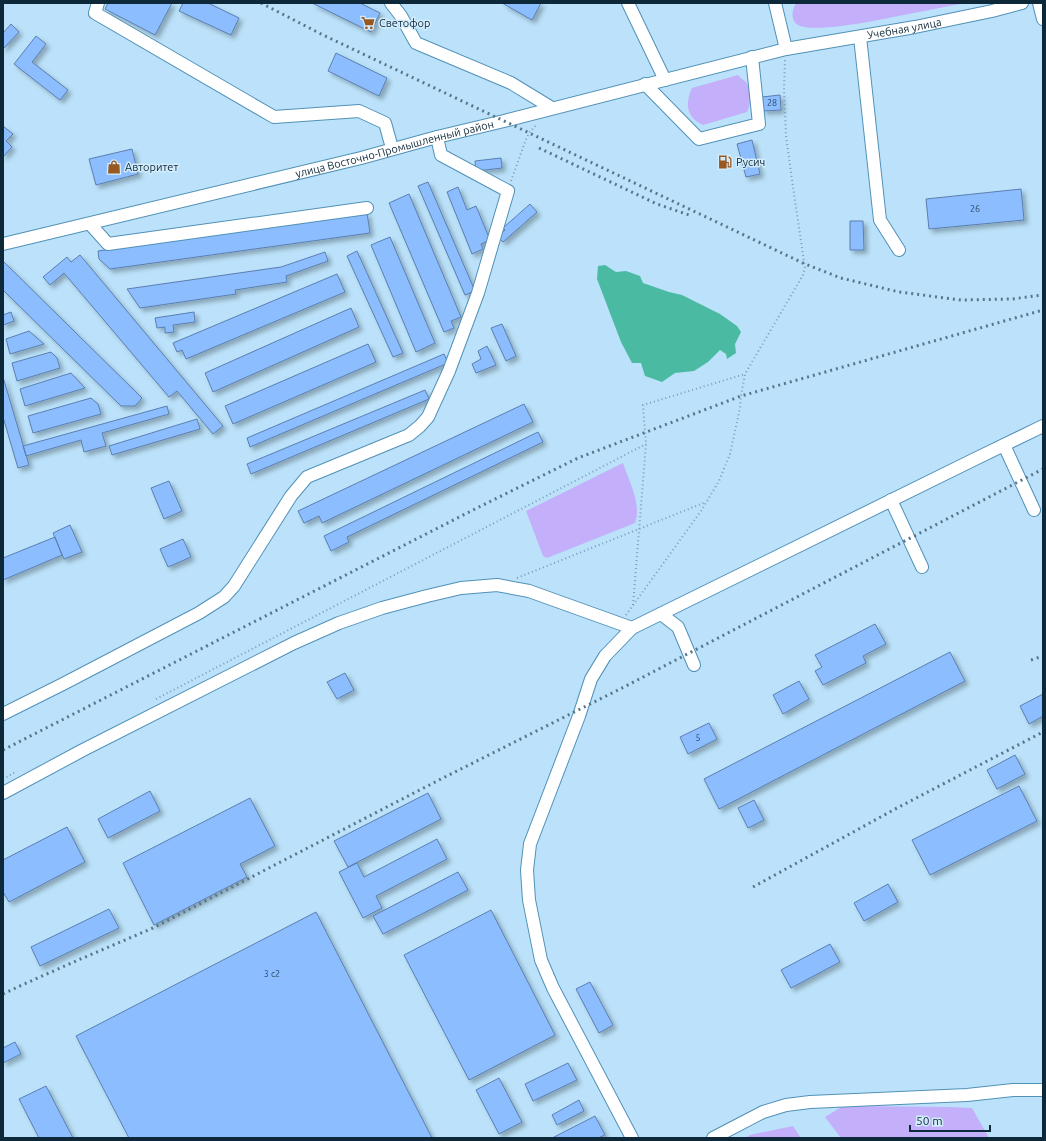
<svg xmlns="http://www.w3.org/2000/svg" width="1046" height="1141" viewBox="0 0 1046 1141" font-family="Ubuntu,sans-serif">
<defs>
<filter id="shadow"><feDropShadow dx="3.5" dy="3.5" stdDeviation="2" flood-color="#0004"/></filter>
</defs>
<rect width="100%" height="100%" fill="#bbe2fa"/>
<!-- green -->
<path fill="#c3affa" d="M796 3H965C950 6 934 9 919 12 896 16 817 35 798 25 790 20 792 10 796 3Z
M738 75C740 78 744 80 746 82 752 91 751 103 747 112L703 125C686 117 685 104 692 88Z
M623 463C629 481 642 505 635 523L547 558 543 556 526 511Z
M843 1106 951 1107 972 1108 989 1138H841L825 1117Z
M793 1126 801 1138H745L750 1135Z"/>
<!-- water -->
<path fill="#4abba2" d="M605 265 616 272 626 271 640 276 643 283 669 292 682 295 720 314 737 326 741 332 735 344 736 353 727 359 726 354 720 350 708 362 694 371 675 373 662 382 645 376 641 363H632L621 342 597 279 598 266Z"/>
<!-- building -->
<path fill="#8cbdff" stroke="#5a7fb0" filter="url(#shadow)" d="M108 3H172L155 35 105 9Z
M183 3H208L239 18 231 35 179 11Z
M312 3H360L380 13 371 32Z
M502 3H541L532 20Z
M11 24 19 32 3 49V33Z
M36 36 46 44 32 62 68 90 60 100 14 64Z
M336 53 387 78 379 96 328 71Z
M780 95 781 110 763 111 762 97Z
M3 126 13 134 6 141 12 147 3 157Z
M752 140 760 174 746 177 737 144Z
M132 149 138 174 96 185 89 159Z
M501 158 502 168 476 171 475 161Z
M428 182 475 291 465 295 418 186Z
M458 187 467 210 476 206 490 240 481 244 483 249 472 254 447 192Z
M1021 189 1024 220 929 229 926 199Z
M409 194 461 317 451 321 454 328 444 332 389 203Z
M530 204 537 212 503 242 498 237 505 230 503 228Z
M367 213 370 233 110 269 99 259 98 251Z
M850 221H863L864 250H850Z
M390 237 435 343 416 352 371 245Z
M357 251 403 353 393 357 347 256Z
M325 252 328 261 286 276 287 282 235 290 236 294 140 308 127 289 281 267Z
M80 255 223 426 213 434 177 391 169 397 64 273 50 285 43 277 67 257 71 262Z
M3 261 142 398 135 406H121L3 290Z
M337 274 345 292 186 359 182 350 177 352 173 343Z
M351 308 359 327 213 392 205 373Z
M11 312 14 321 3 325V315Z
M194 312 195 322 173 325 174 332 165 333V327L157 328 155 318Z
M502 324 516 356 506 361 491 328Z
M29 331 44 344 10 354 6 339Z
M368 344 376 362 233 424 225 406Z
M487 346 496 365 476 373 472 364 481 359 478 351Z
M51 352 57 358 60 368 17 381 12 363Z
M444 354 448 363 250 447 247 438Z
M71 373 85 388 25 406 20 389Z
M3 377 29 465 18 468 3 417Z
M425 390 429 399 251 474 247 464Z
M91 398 98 404 101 414 33 433 28 416Z
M524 404 533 422 322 523 319 516 304 523 298 511Z
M167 406 169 414 102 433 106 446 84 452 81 440 26 456 23 446Z
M197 419 200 429 112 455 109 446Z
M538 432 543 442 347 537 349 542 331 551 324 536Z
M169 481 182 511 164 519 151 488Z
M70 525 82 552 64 559 53 533Z
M55 537 62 555 3 580V558Z
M183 539 191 557 168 567 160 549Z
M875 624 886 644 863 656 866 663 823 685 815 671 822 667 815 655Z
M950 652 965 681 719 809 704 779Z
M345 673 354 690 337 699 327 682Z
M799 681 809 699 783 714 773 695Z
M1043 694V716L1029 724 1020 706Z
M709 723 717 739 688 754 680 737Z
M1015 755 1025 774 997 789 987 770Z
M1019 786 1037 821 930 875 912 840Z
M150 791 160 811 108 838 98 819Z
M428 793 441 819 348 867 334 841Z
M250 798 275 846 240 864 247 877 154 925 123 863Z
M754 800 764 820 748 828 738 808Z
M67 827 85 862 9 902 3 892V860Z
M437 839 447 859 376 896 382 908 363 918 339 872 357 863 364 877Z
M458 872 468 890 383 934 373 916Z
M888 884 898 902 864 921 854 903Z
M109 909 119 928 40 966 31 947Z
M491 910 555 1035 469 1080 404 955Z
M316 912 432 1138H129L76 1036Z
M830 944 840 962 791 988 781 970Z
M590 982 613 1025 599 1033 576 989Z
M15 1042 21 1054 3 1063V1048Z
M568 1063 577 1080 533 1101 525 1084Z
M499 1078 522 1122 499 1134 476 1090Z
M46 1086 73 1138H39L19 1099Z
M579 1100 584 1111 557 1125 552 1115Z
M595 1116 605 1135 598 1138H555L554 1137Z"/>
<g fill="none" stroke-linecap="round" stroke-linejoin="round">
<!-- minor casing -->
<g stroke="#5191b7" stroke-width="14">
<g id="minor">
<path d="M98 3 95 13 274 117 359 111 385 123 392 148"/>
<path d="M391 3 401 16 416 43 511 83 552 108"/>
<path d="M628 3 665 80"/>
<path d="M775 3 786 49"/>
<path d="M1039 3 1043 19"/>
<path d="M860 37 880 220 899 250"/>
<path d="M645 84 699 139 759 124 752 57"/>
<path d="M90 224 108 244 367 208"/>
<path id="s1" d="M3 244 361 158 437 137 504 121 786 49 915 27 992 11 1022 3"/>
<path d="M1004 445 1034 510"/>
<path d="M891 500 922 567"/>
<path d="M661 614 678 627 694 665"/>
<path d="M3 714 63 684 199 613 224 597 234 586 291 496 307 477 409 435 420 426 428 417 449 371 478 293 508 191 441 155 437 137"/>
<path d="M3 793 83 750 294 643 339 623 382 608 427 596 461 588 497 585 529 591 632 628"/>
<path d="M632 1138 553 988 541 960 529 900 527 870 530 844 579 716 591 679 605 656 632 628 973 460 1043 426"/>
<path d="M713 1138 763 1112 786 1105 810 1102 967 1095 1013 1090H1043"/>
</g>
</g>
<!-- path -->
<path stroke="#7b9db2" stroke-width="2" stroke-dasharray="1 3" stroke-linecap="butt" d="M511 181 525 142 529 133 537 124
M517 578 706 502
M633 605 646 444 643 405 745 374
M626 615 701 511 719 481 730 454 740 408 741 396 745 374 803 275 805 268 793 187 786 136 784 88 785 60
M156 699 646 444
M3 779 17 771"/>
<!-- minor -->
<use href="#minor" stroke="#fff" stroke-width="12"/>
<!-- rail -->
<path stroke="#57778a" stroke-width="3" stroke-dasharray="2 4" stroke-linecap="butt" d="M261 3 321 34 805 264 841 278 899 292 961 300 1012 299 1043 295
M539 148 657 204 689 215
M1031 660 1043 656
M3 750 477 508 578 458 741 396 1043 310
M753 887 897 808 1043 732
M3 994 22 985 76 961 153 928 439 780 622 688 1043 469"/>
</g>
<!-- icons -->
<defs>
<g id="supermarket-bare" transform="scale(1.08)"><path d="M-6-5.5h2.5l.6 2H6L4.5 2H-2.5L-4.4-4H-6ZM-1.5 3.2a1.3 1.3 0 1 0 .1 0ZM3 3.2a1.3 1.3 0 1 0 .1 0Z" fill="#985822" stroke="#d3edfd" stroke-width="2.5" paint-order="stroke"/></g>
<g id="fuel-bare" transform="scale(1.08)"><path d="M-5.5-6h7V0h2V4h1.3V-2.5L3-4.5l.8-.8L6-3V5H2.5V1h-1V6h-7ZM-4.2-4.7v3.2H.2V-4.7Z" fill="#985822" stroke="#d3edfd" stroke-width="2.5" paint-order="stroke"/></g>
<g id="shop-bare" transform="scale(1.08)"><path d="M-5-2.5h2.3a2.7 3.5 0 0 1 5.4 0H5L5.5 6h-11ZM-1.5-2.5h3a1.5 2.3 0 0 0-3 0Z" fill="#985822" stroke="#d3edfd" stroke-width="2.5" paint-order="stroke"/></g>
</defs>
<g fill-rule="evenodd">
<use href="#supermarket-bare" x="368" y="23"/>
<use href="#fuel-bare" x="725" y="162"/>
<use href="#shop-bare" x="114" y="167"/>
</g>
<g text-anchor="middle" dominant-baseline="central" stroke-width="3" stroke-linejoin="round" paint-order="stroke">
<!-- number labels -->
<g font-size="9" fill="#2d4d6a">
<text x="772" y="103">28</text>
<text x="975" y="209">26</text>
<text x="698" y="738">5</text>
<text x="272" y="974">3 с2</text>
</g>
<!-- poi labels -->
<g font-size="11" fill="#0d2838" stroke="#d3edfd" text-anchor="start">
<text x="379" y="23">Светофор</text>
<text x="736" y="162">Русич</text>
<text x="125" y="167">Авторитет</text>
</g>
<!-- street labels -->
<g font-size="11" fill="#0d2838" stroke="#d3edfd">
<text stroke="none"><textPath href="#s1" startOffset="927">Учебная улица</textPath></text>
<text stroke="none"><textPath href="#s1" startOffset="403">улица Восточно-Промышленный район</textPath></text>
</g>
</g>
<!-- border -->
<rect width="1046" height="1141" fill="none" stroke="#0d2838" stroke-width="8"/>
<!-- scale -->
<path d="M910 1125v6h80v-6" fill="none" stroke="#0d2838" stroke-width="2"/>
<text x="916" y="1125" font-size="12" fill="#0d2838" stroke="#d3edfd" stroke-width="3" paint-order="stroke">50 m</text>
</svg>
